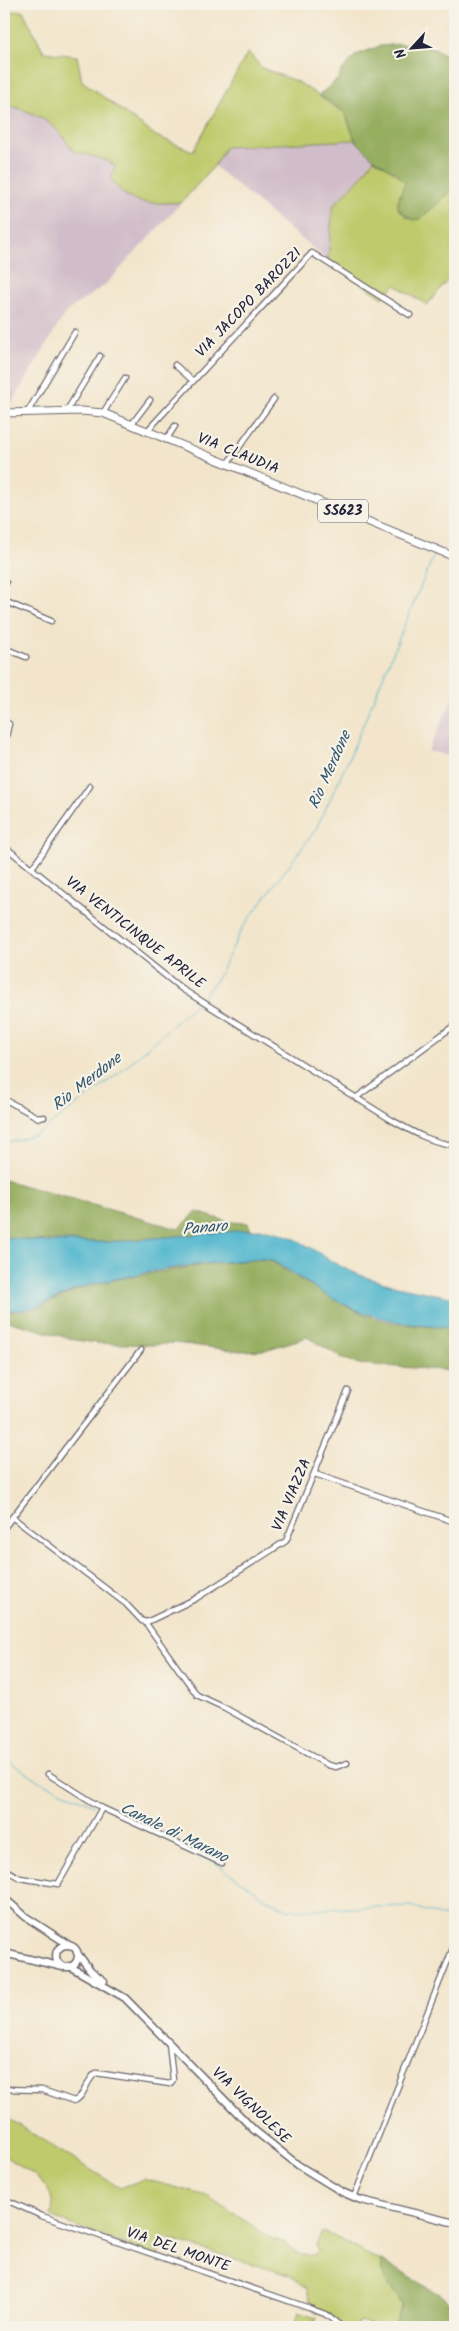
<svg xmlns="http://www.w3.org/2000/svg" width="459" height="2331" viewBox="0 0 459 2331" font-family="Kalam,sans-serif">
<rect width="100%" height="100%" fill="#f7f3e8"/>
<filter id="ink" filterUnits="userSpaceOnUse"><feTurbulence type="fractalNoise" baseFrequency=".02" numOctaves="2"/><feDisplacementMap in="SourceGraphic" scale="10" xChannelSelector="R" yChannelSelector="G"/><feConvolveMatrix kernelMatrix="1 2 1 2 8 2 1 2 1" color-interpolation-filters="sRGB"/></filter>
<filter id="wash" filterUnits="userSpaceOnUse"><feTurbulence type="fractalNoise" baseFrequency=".0096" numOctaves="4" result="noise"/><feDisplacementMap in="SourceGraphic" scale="20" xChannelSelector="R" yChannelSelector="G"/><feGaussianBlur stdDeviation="1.12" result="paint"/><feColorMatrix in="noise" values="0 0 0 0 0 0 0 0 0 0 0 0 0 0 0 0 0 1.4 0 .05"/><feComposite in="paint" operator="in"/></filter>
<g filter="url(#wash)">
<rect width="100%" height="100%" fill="#f2e5cb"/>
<!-- industrial -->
<path fill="#d1bdc9" d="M4 104 36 113 62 133 73 151 108 161 115 166 111 179 135 202 181 203 106 284 66 312 7 411 4 412Z
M355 140 374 159 359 179 333 206 328 261 214 166 226 147Z
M455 694V757L428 751Z"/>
<!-- green -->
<path fill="#beca6c" stroke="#707654" d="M23 11 44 52 77 56 82 81 156 136 193 151 248 52 262 68 298 82 345 113 355 140 226 147 214 166 181 203C146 202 132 209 111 179L115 166 108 161 73 151C54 120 38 114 4 104V12Z
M374 159 396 173 405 182 398 201 406 217 420 219 455 188V278L451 276 427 305 395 285 383 298 328 261 333 206 359 179Z
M4 2116 120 2188 144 2179 207 2196 271 2238 286 2243 300 2255H313L317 2252 316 2244 322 2232C343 2238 360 2253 382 2261 378 2276 395 2291 402 2304L397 2320 392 2327H382L360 2321 354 2327H345L332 2316 313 2307 306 2288 289 2275 162 2237 158 2257 51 2217C60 2184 27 2171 4 2156Z
M299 2312 316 2318 312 2327H293Z"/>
<!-- forest -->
<path fill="#96ae60" stroke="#5c684e" d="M399 44 435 48 455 61V188L420 219 413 220 398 209V201L405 182 396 173 374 159 355 140 345 113 319 95 338 79 342 70 356 55 380 46Z
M4 1180 178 1229 197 1212 229 1222 248 1223 251 1230 108 1242 18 1240 4 1237Z
M268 1259C302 1280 337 1305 375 1318 400 1326 429 1326 455 1328V1371L359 1364 344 1359 307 1337 265 1350 240 1351 175 1343 153 1345 96 1343 75 1340 4 1320V1312L23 1310 48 1303 85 1286 129 1277 214 1263Z
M382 2261 442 2296 455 2309V2327H392L397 2320 402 2304C396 2291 378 2277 382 2261Z"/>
<!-- water -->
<path fill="#4fb6cd" stroke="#386c84" d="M259 1229C302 1233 318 1258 355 1273 386 1286 423 1291 455 1298V1328C409 1325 377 1321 335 1300 320 1293 277 1260 266 1259 257 1258 246 1260 236 1261 191 1264 130 1274 86 1286 58 1294 35 1315 4 1310V1237L45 1242H108Z"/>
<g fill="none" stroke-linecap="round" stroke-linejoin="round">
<!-- stream -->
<path stroke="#4fb6cd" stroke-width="1" d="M444 556 455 561
M203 997 218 977 243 927 316 829 347 763 433 557 436 554 441 555
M4 1143 38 1134 119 1073 198 1002
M4 1758 39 1781 94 1805
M169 1841 214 1862 268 1900 289 1910 410 1906 455 1920"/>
</g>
</g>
<g filter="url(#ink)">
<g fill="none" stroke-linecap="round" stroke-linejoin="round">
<!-- minor casing -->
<g stroke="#6b666d" stroke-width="7">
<path id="minor" d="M175 365 192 380
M66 412 100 356
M27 413 75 332
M103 413 125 378
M131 425 150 400
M146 432 312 253 410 315
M166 440 175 426
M227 464 274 399
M4 588 6 583
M4 601 51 621
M4 648 26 657
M4 721 9 724 4 745
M4 846 182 989 390 1119C411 1131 431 1143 455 1145
M32 868 90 786
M357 1097 455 1025
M4 1099 39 1118 44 1117
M315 1474 455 1522
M12 1517 126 1604 142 1621 147 1622 195 1599 286 1541 348 1391
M4 1528 141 1350
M145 1622 197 1695 225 1708 328 1765 336 1767 347 1763
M48 1774 102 1808 222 1863
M4 1869 20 1878 58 1884 102 1808
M4 2089 42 2090 74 2101C85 2097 86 2080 96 2073L170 2084 173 2080 169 2043
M354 2197 455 1943
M4 2199 42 2216 309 2308 325 2314 342 2327"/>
</g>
<!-- secondary casing -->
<g stroke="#6b666d" stroke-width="9">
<path id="secondary" d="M4 1898 26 1917 69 1945
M56 1956a11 11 0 1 1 22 0a11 11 0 1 1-22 0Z
M4 1953 63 1967
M77 1953 91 1971 104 1981
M69 1966 125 1998 254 2130 298 2165 342 2192 361 2200 455 2223"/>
</g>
<!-- primary casing -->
<g stroke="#6b666d" stroke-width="9">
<path id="primary" d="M4 413 82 411 103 413 455 557"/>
</g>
<!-- minor -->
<use href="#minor" stroke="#fff" stroke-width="4.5"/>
<!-- secondary -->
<use href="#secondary" stroke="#fff" stroke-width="6"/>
<!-- primary -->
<use href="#primary" stroke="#fff" stroke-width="7"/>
</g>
</g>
<g text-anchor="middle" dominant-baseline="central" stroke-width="4.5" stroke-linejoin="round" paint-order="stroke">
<!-- shield labels -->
<rect fill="#f7f3e8" stroke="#62616f" stroke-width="1" x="318" y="499.5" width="50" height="23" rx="4"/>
<g font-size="14" font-weight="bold" fill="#22223b">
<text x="343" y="511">SS623</text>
</g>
<!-- street labels -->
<g font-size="15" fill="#22223b" stroke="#f7f3e8">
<text transform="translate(249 303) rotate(-46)">VIA JACOPO BAROZZI</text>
<text transform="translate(238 454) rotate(22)">VIA CLAUDIA</text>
<text transform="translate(135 933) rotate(38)">VIA VENTICINQUE APRILE</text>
<text transform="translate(292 1495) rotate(-67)">VIA VIAZZA</text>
<text transform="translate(251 2106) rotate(44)">VIA VIGNOLESE</text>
<text transform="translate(178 2250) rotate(19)">VIA DEL MONTE</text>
</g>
<!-- water labels -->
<g font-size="16" font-style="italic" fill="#32566e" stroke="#f7f3e8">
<text transform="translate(330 770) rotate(-66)">Rio Merdone</text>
<text transform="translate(87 1082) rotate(-38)">Rio Merdone</text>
<text transform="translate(205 1228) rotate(-5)">Panaro</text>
<text transform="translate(174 1833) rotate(26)">Canale di Marano</text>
</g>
</g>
<!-- margin -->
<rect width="459" height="2331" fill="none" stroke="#f7f3e8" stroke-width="20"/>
<!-- north arrow -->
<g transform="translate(412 48) rotate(244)" stroke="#f7f3e8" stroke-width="4" paint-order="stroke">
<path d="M0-4L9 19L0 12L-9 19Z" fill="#22223b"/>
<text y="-8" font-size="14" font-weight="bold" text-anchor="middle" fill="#22223b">N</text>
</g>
</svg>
